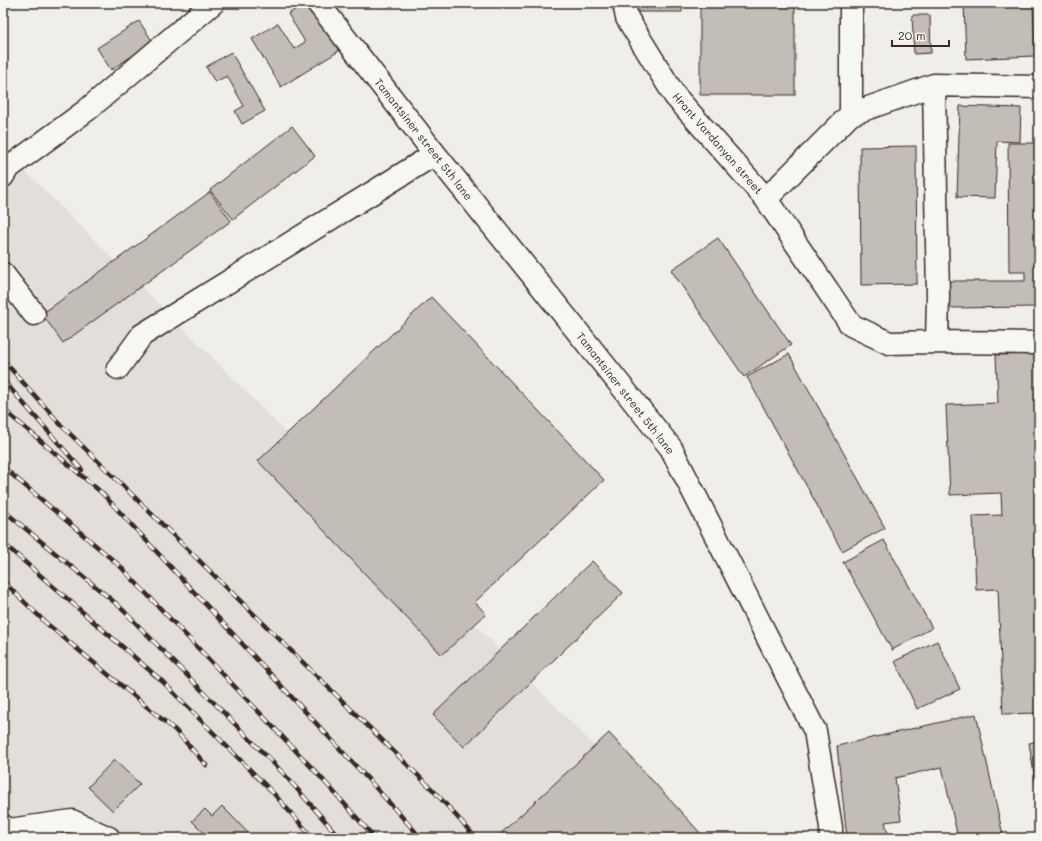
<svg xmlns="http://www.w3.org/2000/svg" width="1042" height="841" viewBox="0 0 1042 841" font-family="Mali,sans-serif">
<rect width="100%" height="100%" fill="#efeeea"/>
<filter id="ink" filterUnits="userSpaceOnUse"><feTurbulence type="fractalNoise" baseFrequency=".025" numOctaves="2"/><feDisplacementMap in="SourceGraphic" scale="8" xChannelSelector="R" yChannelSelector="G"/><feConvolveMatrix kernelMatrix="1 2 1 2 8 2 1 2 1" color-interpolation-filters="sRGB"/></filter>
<g filter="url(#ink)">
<!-- built -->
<path fill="#e2dfdb" d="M3 149 206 351 685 838H3Z"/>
<!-- building -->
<path fill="#c2bdb7" stroke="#3b2a1e" d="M306 3H310L339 51 281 87 252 39 278 23 294 49 305 42 288 14Z
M629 3H682V12H630Z
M700 3H795V95H700Z
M964 3H1033L1035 56 966 59Z
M912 15H930L931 53 914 54Z
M139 21 153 42 111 70 97 48Z
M231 52 265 111 242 124 235 111 244 106 227 76 215 82 206 67Z
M960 106 1021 108 1020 142 997 141 995 198 957 197Z
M292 126 315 156 233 219 210 190Z
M1008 143H1039V307L947 308V281H1025V272H1009Z
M916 146 917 284 861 285 860 147Z
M210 192 231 221 63 343 42 314Z
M718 238 791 345 744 377 671 270Z
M431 297 604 480 475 602 486 614 442 655 258 461Z
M789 354 885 528 842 551 747 377Z
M1039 354V713L1003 714 998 589 976 590 973 516 1002 515 1001 493 950 495 946 405 998 403 996 355Z
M884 540 932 628 892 650 843 562Z
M592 561 623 593 464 747 433 715Z
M937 641 960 689 917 709 895 661Z
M976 714 1003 835 990 838H958L942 767 895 778 901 820 885 822 889 838H847L837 746Z
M609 733 702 835 699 838H496Z
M1039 741V805L1029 743Z
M114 760 140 784 113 811 88 787Z
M222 806 253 838H209L192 821 205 809 212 816Z"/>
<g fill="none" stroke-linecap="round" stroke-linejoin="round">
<!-- minor casing -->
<g stroke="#3b2a1e" stroke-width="25">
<path id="minor" d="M318 3 435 154 671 448 815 731 831 827V838
M624 3 627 18 675 96 766 199 851 114 934 85 1039 87
M934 85 938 296 937 342
M851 114V3
M3 176 7 169 87 110 213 3
M766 199 851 325 889 343 937 342 1039 343
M3 274 34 314
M118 368 142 335 435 154
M3 826 9 830 72 821 109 838"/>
</g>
<!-- minor -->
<use href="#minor" stroke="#f6f6f2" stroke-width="22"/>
<!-- rail casing -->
<g stroke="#3b2a1e" stroke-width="4.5">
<path id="rail" d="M3 360 61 425 433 790 476 838
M3 380 82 470
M3 409 102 493 367 778 421 838
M3 467 120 566 315 771 375 838
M3 510 119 606 283 773 340 838
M3 543 163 682 274 794 313 838
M3 581 46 623 175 730 206 765"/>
</g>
<!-- rail -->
<use href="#rail" stroke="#f6f6f2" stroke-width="3" stroke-dasharray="9" stroke-linecap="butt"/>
</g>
</g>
<g text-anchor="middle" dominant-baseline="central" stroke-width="4" stroke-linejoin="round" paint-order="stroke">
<!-- street labels -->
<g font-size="11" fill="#3b2a1e" stroke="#f6f6f2">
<text transform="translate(424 139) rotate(52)">Tamantsiner street 5th lane</text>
<text transform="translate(718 143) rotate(49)">Hrant Vardanyan street</text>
<text transform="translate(626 393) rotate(52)">Tamantsiner street 5th lane</text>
</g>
</g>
<!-- margin -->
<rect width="1042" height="841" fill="none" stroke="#f6f6f2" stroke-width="16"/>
<rect x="8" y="8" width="1026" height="825" fill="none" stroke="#3b2a1e" stroke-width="1.5" filter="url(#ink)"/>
<!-- scale -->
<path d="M892 40v6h57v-6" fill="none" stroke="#3b2a1e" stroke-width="2"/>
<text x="898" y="40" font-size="12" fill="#3b2a1e" stroke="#f6f6f2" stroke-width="3" paint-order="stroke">20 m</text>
</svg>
